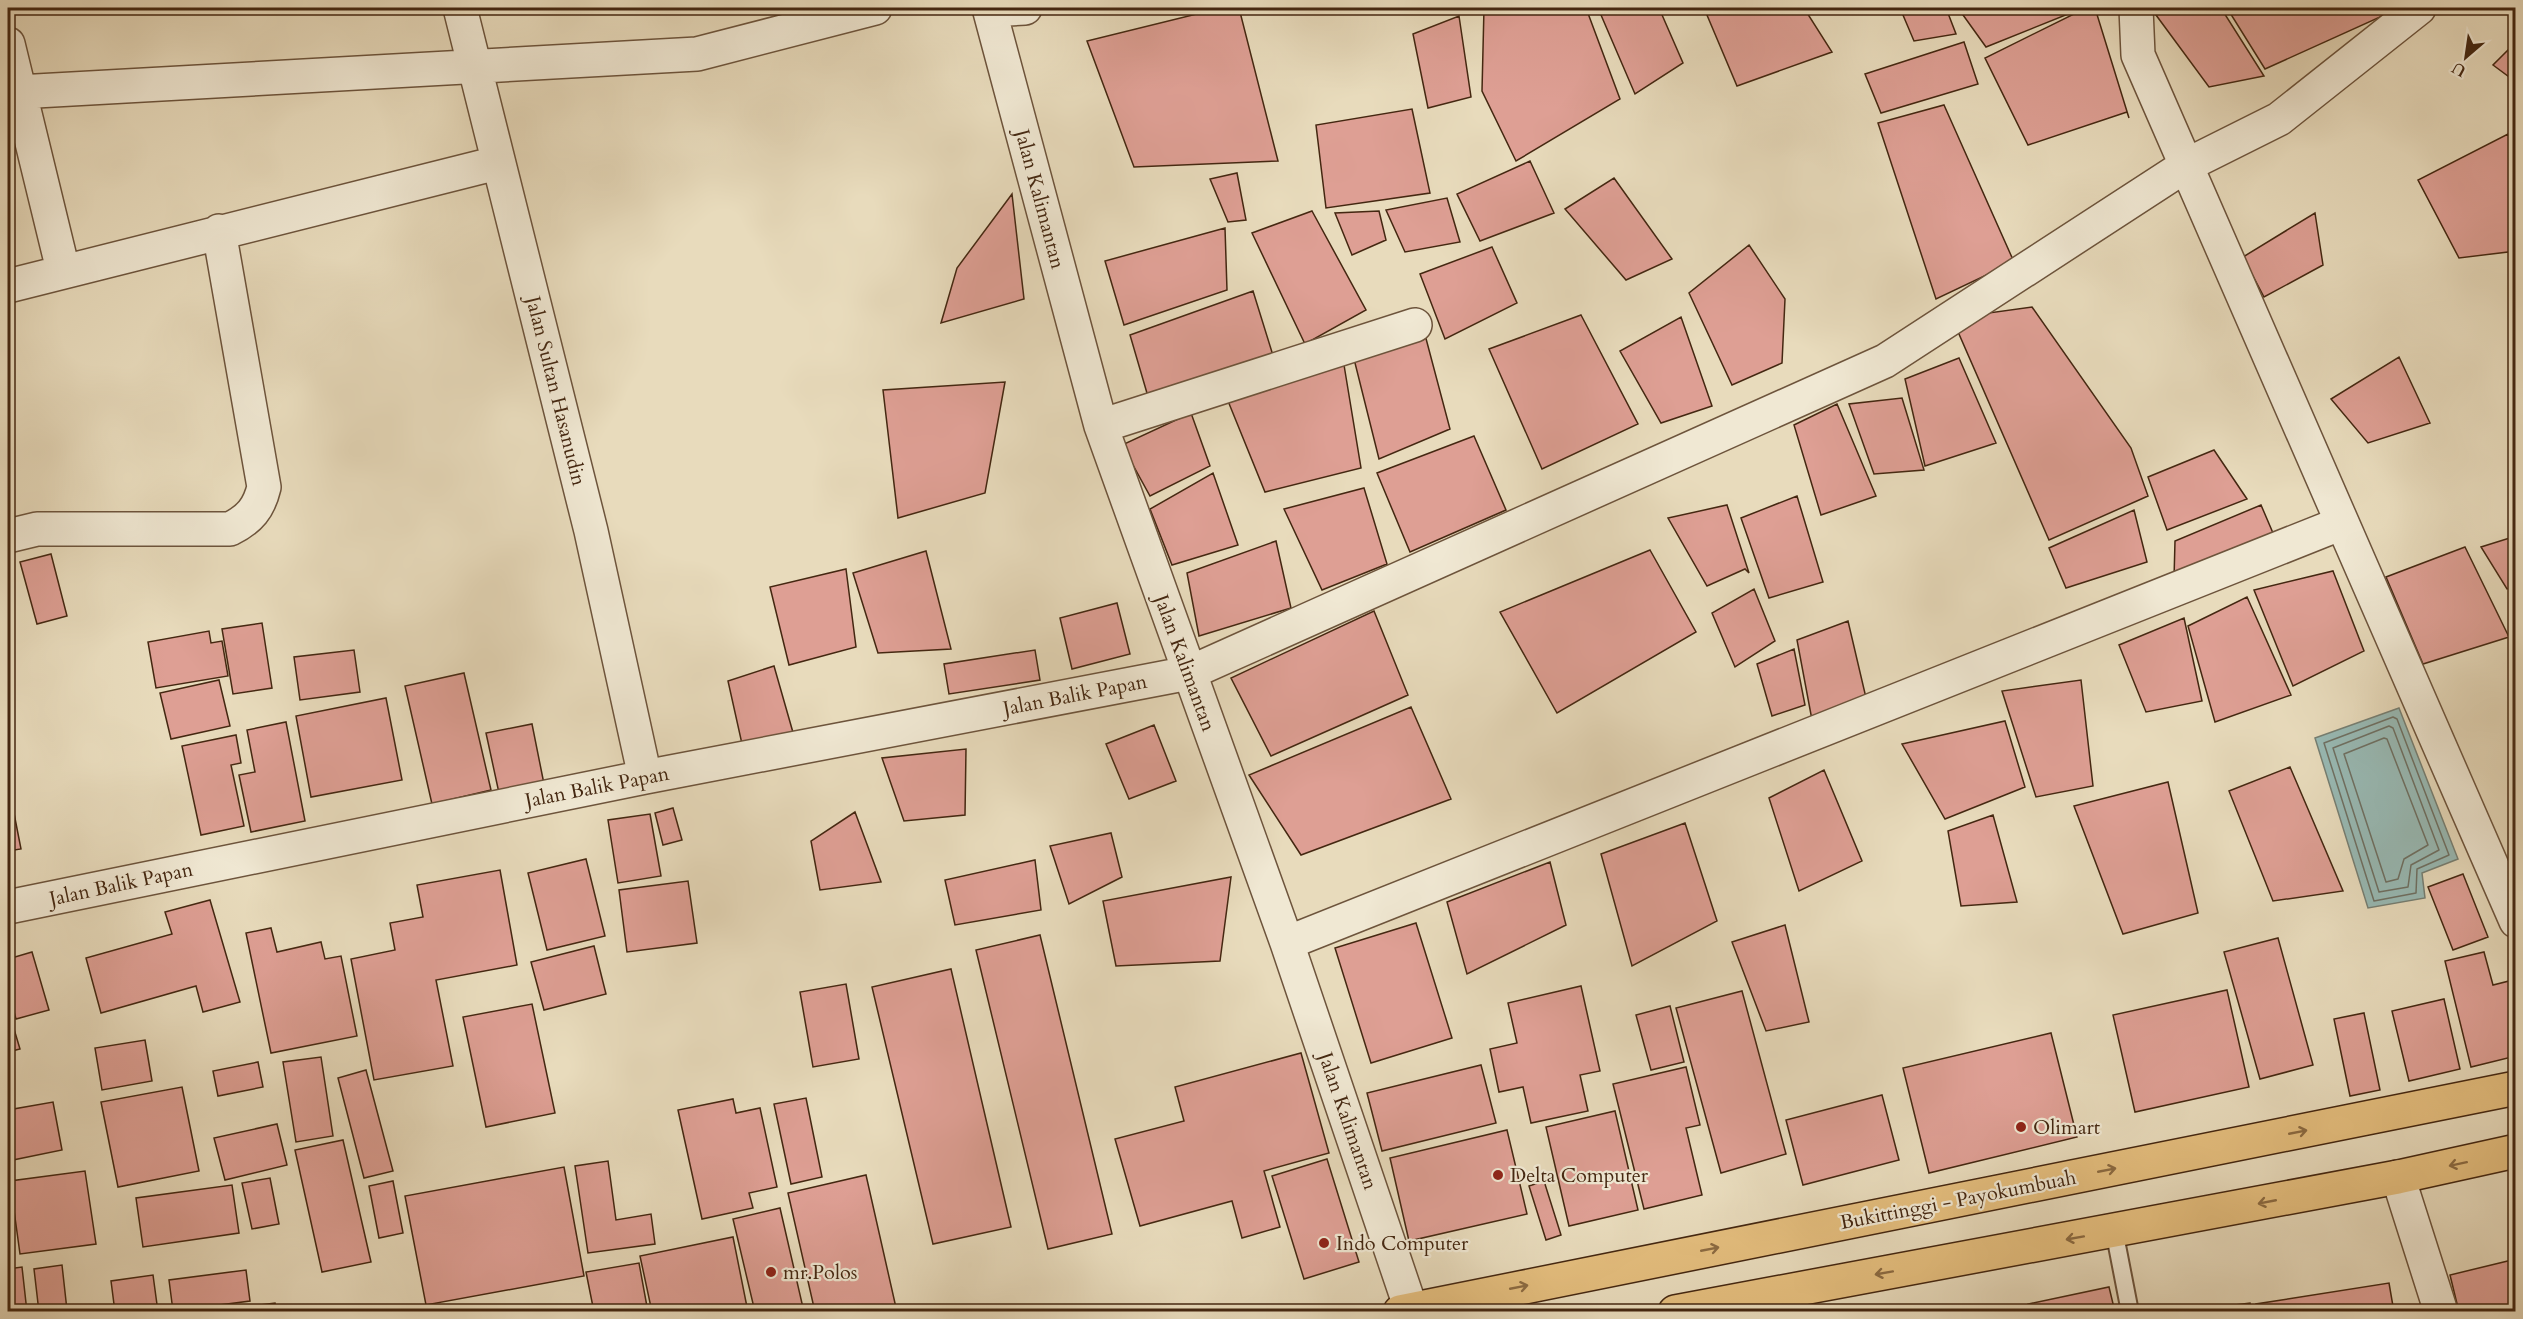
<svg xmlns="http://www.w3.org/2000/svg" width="2523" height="1319" viewBox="0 0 2523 1319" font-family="Cardo,serif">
<rect width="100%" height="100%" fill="#e8dbbc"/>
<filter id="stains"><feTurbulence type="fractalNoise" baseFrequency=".00333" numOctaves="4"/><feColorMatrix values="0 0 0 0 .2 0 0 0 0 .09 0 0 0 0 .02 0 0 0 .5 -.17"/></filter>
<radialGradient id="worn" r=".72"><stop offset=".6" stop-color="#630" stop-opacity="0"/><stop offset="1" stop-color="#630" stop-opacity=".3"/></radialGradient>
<!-- water -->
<path fill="#98bab5" stroke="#767f73" stroke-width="1.5" d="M2399 708 2458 859 2422 873 2425 898 2368 908 2315 738Z"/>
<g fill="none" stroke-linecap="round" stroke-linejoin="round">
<!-- shore -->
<path stroke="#6e7063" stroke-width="1.5" d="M2393 717 2397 719 2449 855 2417 869 2416 893 2374 901 2324 743Z
M2389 726 2393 728 2439 850 2411 865 2408 887 2379 892 2333 748Z
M2384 738 2387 739 2428 845 2404 859 2398 879 2386 882 2344 754Z"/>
</g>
<!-- building -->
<path fill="#de9f94" stroke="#442711" stroke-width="1.5" d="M1221 8H1239L1278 161 1134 167 1087 41Z
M1484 8H1586L1620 99 1516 161 1482 91Z
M1598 8H1659L1683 63 1635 94Z
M1704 8H1804L1832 52 1737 86Z
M1900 8H1946L1956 34 1914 41Z
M1958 8H2083L1986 47Z
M2086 8H2095L2129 118 2127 112 2028 145 1985 58Z
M2175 8H2221L2264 76 2209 87 2156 15Z
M2227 8H2386L2389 13 2265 69Z
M1459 16 1471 97 1428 108 1413 34Z
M1964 42 1978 84 1881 113 1865 74Z
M2516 42V82L2493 65Z
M1944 105 2014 262 1936 299 1878 123Z
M1412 109 1430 193 1326 208 1316 125Z
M2508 134 2516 151V251L2459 258 2418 180Z
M1530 161 1554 213 1480 241 1457 194Z
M1237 173 1246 220 1228 222 1210 179Z
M1614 178 1672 259 1626 280 1565 209Z
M1012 194 1024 299 941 323 957 268Z
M1447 198 1460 242 1405 252 1386 210Z
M1312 211 1366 310 1305 344 1252 233Z
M1379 211 1386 240 1352 255 1335 213Z
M2315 213 2323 265 2264 297 2243 257Z
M1225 228 1227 290 1124 325 1105 261Z
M1749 245 1785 299 1782 363 1732 385 1689 293Z
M1492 247 1517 303 1445 339 1420 274Z
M1253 291 1275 362 1149 400 1130 335Z
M2032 307 2131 448 2148 496 2049 540 1952 318Z
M1581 315 1638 424 1542 469 1489 349Z
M1681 317 1712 406 1661 423 1620 351Z
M1424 331 1450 429 1379 459 1354 359Z
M2399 357 2430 423 2368 443 2331 399Z
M1959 358 1996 443 1925 466 1905 379Z
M1344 365 1361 468 1265 492 1228 401Z
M1005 382 985 493 898 518 883 390Z
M1902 398 1924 470 1874 474 1849 404Z
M1837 404 1876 496 1821 515 1794 425Z
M1191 413 1210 466 1150 496 1122 445Z
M1474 436 1506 510 1410 552 1377 473Z
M2214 450 2247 499 2167 530 2148 477Z
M1213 473 1238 545 1172 565 1150 509Z
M1364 488 1387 564 1322 590 1284 509Z
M1797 496 1823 582 1769 598 1741 518Z
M1727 505 1749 573 1745 569 1707 586 1668 518Z
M2261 505 2276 540 2174 579 2175 541Z
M2134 510 2147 562 2066 588 2049 548Z
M2516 536V587L2507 589 2481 547Z
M1276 541 1291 608 1199 636 1187 573Z
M2465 547 2509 637 2423 664 2386 577Z
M1650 550 1696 632 1557 713 1500 612Z
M926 551 951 649 878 653 853 573Z
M51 554 67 616 37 624 20 562Z
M846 569 856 647 789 665 770 587Z
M2333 571 2364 651 2293 686 2254 590Z
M1754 589 1775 641 1735 667 1712 613Z
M2247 597 2291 695 2215 722 2188 626Z
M1117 603 1130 654 1072 669 1060 618Z
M1374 611 1408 695 1271 756 1231 678Z
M2184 618 2202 701 2146 712 2119 645Z
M1848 621 1867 702 1812 720 1797 640Z
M262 623 272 688 233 694 222 629Z
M209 631 211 643 222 641 228 676 156 688 148 642Z
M1794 649 1805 705 1772 716 1757 664Z
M354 650 360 692 300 700 294 657Z
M1035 650 1040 680 949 694 944 664Z
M774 666 794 736 742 744 728 681Z
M464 673 491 790 432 804 405 686Z
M219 680 230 726 171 739 160 693Z
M2081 680 2093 786 2036 797 2002 691Z
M386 698 402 780 311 797 296 716Z
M1411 707 1451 799 1301 855 1249 775Z
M2005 721 2025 787 1945 819 1902 744Z
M286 722 305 821 251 832 239 775 255 772 247 730Z
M532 724 544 784 499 793 486 733Z
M1154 725 1176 781 1129 799 1106 744Z
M236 735 241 763 231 765 244 826 201 835 182 746Z
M966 749 965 815 904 821 882 758Z
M2290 767 2343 891 2273 901 2229 791Z
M1824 770 1862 861 1799 891 1769 798Z
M2168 782 2198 913 2123 934 2074 806Z
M12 803 21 849 8 851V804Z
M673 808 682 840 663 845 655 813Z
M855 812 881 882 820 890 811 841Z
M650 814 661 876 618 883 608 820Z
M1993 815 2017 902 1961 906 1948 831Z
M1685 823 1717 921 1632 966 1601 854Z
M1111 833 1122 877 1069 904 1050 846Z
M586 859 605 936 547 950 528 873Z
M1035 860 1041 910 955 925 945 880Z
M1550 862 1566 925 1467 974 1447 902Z
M500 870 517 965 436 980 453 1066 374 1080 351 959 395 950 390 923 423 917 417 885Z
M2463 874 2488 937 2453 950 2428 887Z
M1231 877 1220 961 1116 966 1103 901Z
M688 881 697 943 627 952 619 890Z
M210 900 240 1002 203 1012 196 986 101 1013 86 958 172 934 165 912Z
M1416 923 1452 1038 1371 1063 1335 948Z
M1785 925 1809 1022 1766 1031 1732 942Z
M271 928 277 952 321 942 325 959 341 956 357 1036 271 1053 246 933Z
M1040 935 1112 1234 1048 1249 976 950Z
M2278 938 2313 1065 2260 1079 2224 952Z
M594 946 606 994 544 1010 531 962Z
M32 952 49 1010 16 1019 8 989V959Z
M2484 952 2493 985 2513 980 2516 992V1056L2471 1067 2445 961Z
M951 969 1011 1227 933 1244 872 987Z
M846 984 859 1059 813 1067 800 992Z
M1581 986 1600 1071 1580 1075 1588 1111 1531 1123 1523 1087 1499 1092 1490 1049 1517 1043 1508 1003Z
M2227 990 2249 1087 2135 1112 2113 1015Z
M1742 991 1786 1154 1721 1173 1676 1008Z
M2444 999 2460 1069 2409 1081 2392 1011Z
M532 1004 555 1113 486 1127 463 1017Z
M1670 1006 1684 1062 1651 1070 1636 1015Z
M8 1009 20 1049 8 1052Z
M2364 1013 2380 1090 2350 1096 2334 1019Z
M2051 1033 2077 1137 1929 1173 1903 1068Z
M145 1040 152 1081 102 1090 95 1048Z
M1301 1053 1329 1153 1264 1171 1280 1227 1242 1238 1232 1201 1140 1226 1115 1139 1184 1121 1175 1087Z
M321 1057 333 1136 296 1142 283 1062Z
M258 1062 263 1087 218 1096 213 1071Z
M1481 1065 1496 1123 1382 1151 1367 1093Z
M1686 1067 1700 1125 1686 1128 1702 1195 1644 1209 1613 1084Z
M366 1070 393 1171 364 1178 338 1078Z
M182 1087 199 1171 118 1187 101 1102Z
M1882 1095 1899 1160 1803 1185 1786 1120Z
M806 1098 822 1177 791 1184 774 1104Z
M733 1099 736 1113 760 1108 777 1187 749 1193 753 1208 702 1219 678 1110Z
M53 1102 62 1150 8 1161V1110Z
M1615 1111 1638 1210 1569 1226 1546 1127Z
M277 1124 287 1165 225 1180 214 1138Z
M1507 1130 1527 1214 1409 1241 1390 1158Z
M343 1140 371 1262 322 1272 295 1150Z
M1327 1159 1359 1262 1304 1279 1272 1176Z
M608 1161 616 1220 651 1214 655 1244 588 1253 575 1166Z
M564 1167 584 1276 426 1305 405 1196Z
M85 1171 96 1244 20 1254 10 1181Z
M866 1175 897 1312H815L788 1193Z
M270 1178 279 1224 252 1229 242 1183Z
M393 1181 403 1233 379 1238 369 1186Z
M1544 1181 1561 1235 1546 1240 1529 1186Z
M232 1185 239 1233 143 1247 136 1198Z
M780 1208 804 1312H755L733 1219Z
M733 1237 748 1312H652L640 1256Z
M2516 1259V1312H2459L2450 1275Z
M639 1263 648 1312H594L586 1272Z
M62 1265 67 1310 90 1307V1312H39L34 1269Z
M22 1267 27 1312H8V1269Z
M246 1270 250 1301 173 1311 169 1280Z
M153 1275 158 1312H115L111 1281Z
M2389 1283 2394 1312H2257L2256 1304Z
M2109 1287 2115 1312H2030L2028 1304Z
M275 1303 277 1312H239L238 1308Z
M2250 1303 2251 1312H2178Z"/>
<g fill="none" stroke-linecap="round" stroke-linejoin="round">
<!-- lane casing -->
<g stroke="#6d543c" stroke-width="20">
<path id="lane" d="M2114 1230 2130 1312"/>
</g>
<!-- street casing -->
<g stroke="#6d543c" stroke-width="36">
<path id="street" d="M460 8 591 531 645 777
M989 8 1101 426 1287 943 1411 1309
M2136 8 2138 55 2516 921
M990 10 1025 8
M8 44 63 270
M18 92 697 54 875 8
M8 286 497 163
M1101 426 1415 325
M8 536 37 529H230C250 519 259 508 264 487L219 231
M8 907 645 777 1189 673 1885 361 2185 166 2279 119 2419 8
M1287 943 2342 523
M2398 1177 2441 1312"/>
</g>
<!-- highway casing -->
<g stroke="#442711" stroke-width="36">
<path id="highway" d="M1400 1312 2516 1088
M1675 1312 2398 1177 2516 1151"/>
</g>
<!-- lane -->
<use href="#lane" stroke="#f0e8d3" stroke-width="16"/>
<!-- street -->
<use href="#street" stroke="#f0e8d3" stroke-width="33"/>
<!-- highway -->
<use href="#highway" stroke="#e4be7e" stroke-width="33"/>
</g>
<!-- one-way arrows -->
<defs><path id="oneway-shaft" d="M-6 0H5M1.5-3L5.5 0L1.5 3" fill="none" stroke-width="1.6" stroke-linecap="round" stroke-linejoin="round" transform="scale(1.5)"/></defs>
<g stroke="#8c6b42">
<use href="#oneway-shaft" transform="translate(2298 1132) rotate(-11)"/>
<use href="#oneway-shaft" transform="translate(2458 1164) rotate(168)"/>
<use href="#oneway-shaft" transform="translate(2107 1170) rotate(-11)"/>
<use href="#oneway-shaft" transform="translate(2267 1202) rotate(169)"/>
<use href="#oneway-shaft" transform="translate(2075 1238) rotate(170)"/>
<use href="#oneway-shaft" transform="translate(1710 1249) rotate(-11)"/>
<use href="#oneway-shaft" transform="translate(1884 1273) rotate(170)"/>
<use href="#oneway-shaft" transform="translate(1519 1287) rotate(-11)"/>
</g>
<!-- markers -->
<g fill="#8f2418" stroke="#f0e8d3" stroke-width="2">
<circle cx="2021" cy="1127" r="6"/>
<circle cx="1498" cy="1175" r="6"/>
<circle cx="1324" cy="1243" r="6"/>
<circle cx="771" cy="1272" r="6"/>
</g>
<g text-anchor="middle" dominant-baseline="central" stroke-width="4.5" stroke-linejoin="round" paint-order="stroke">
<!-- street labels -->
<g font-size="20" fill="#442711" stroke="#f0e8d3">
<text transform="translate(1040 199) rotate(75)">Jalan Kalimantan</text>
<text transform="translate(556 391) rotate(76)">Jalan Sultan Hasanudin</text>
<text transform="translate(1185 663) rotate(70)">Jalan Kalimantan</text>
<text transform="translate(1075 695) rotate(-11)">Jalan Balik Papan</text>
<text transform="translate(597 787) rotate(-11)">Jalan Balik Papan</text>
<text transform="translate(121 884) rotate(-12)">Jalan Balik Papan</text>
<text transform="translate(1348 1121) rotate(71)">Jalan Kalimantan</text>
<text transform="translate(1958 1200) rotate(-11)">Bukittinggi - Payokumbuah</text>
</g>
<!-- poi labels -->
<g font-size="20" fill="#442711" stroke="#f0e8d3" text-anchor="start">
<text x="2033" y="1127">Olimart</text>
<text x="1510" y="1175">Delta Computer</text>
<text x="1336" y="1243">Indo Computer</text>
<text x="783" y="1272">mr.Polos</text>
</g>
</g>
<!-- margin -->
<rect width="2523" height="1319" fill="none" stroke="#e8dbbc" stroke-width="30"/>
<rect x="9" y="9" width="2505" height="1301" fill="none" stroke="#442711" stroke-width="3"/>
<rect x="15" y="15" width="2493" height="1289" fill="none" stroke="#442711" stroke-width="1.5"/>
<!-- north arrow -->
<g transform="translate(2466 57) rotate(209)" stroke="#f0e8d3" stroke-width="4.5" paint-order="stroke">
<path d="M0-4.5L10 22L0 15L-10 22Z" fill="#442711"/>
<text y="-9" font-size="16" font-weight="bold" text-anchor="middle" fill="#442711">U</text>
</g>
<rect width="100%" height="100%" filter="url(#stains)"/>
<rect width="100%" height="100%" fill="url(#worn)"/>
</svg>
